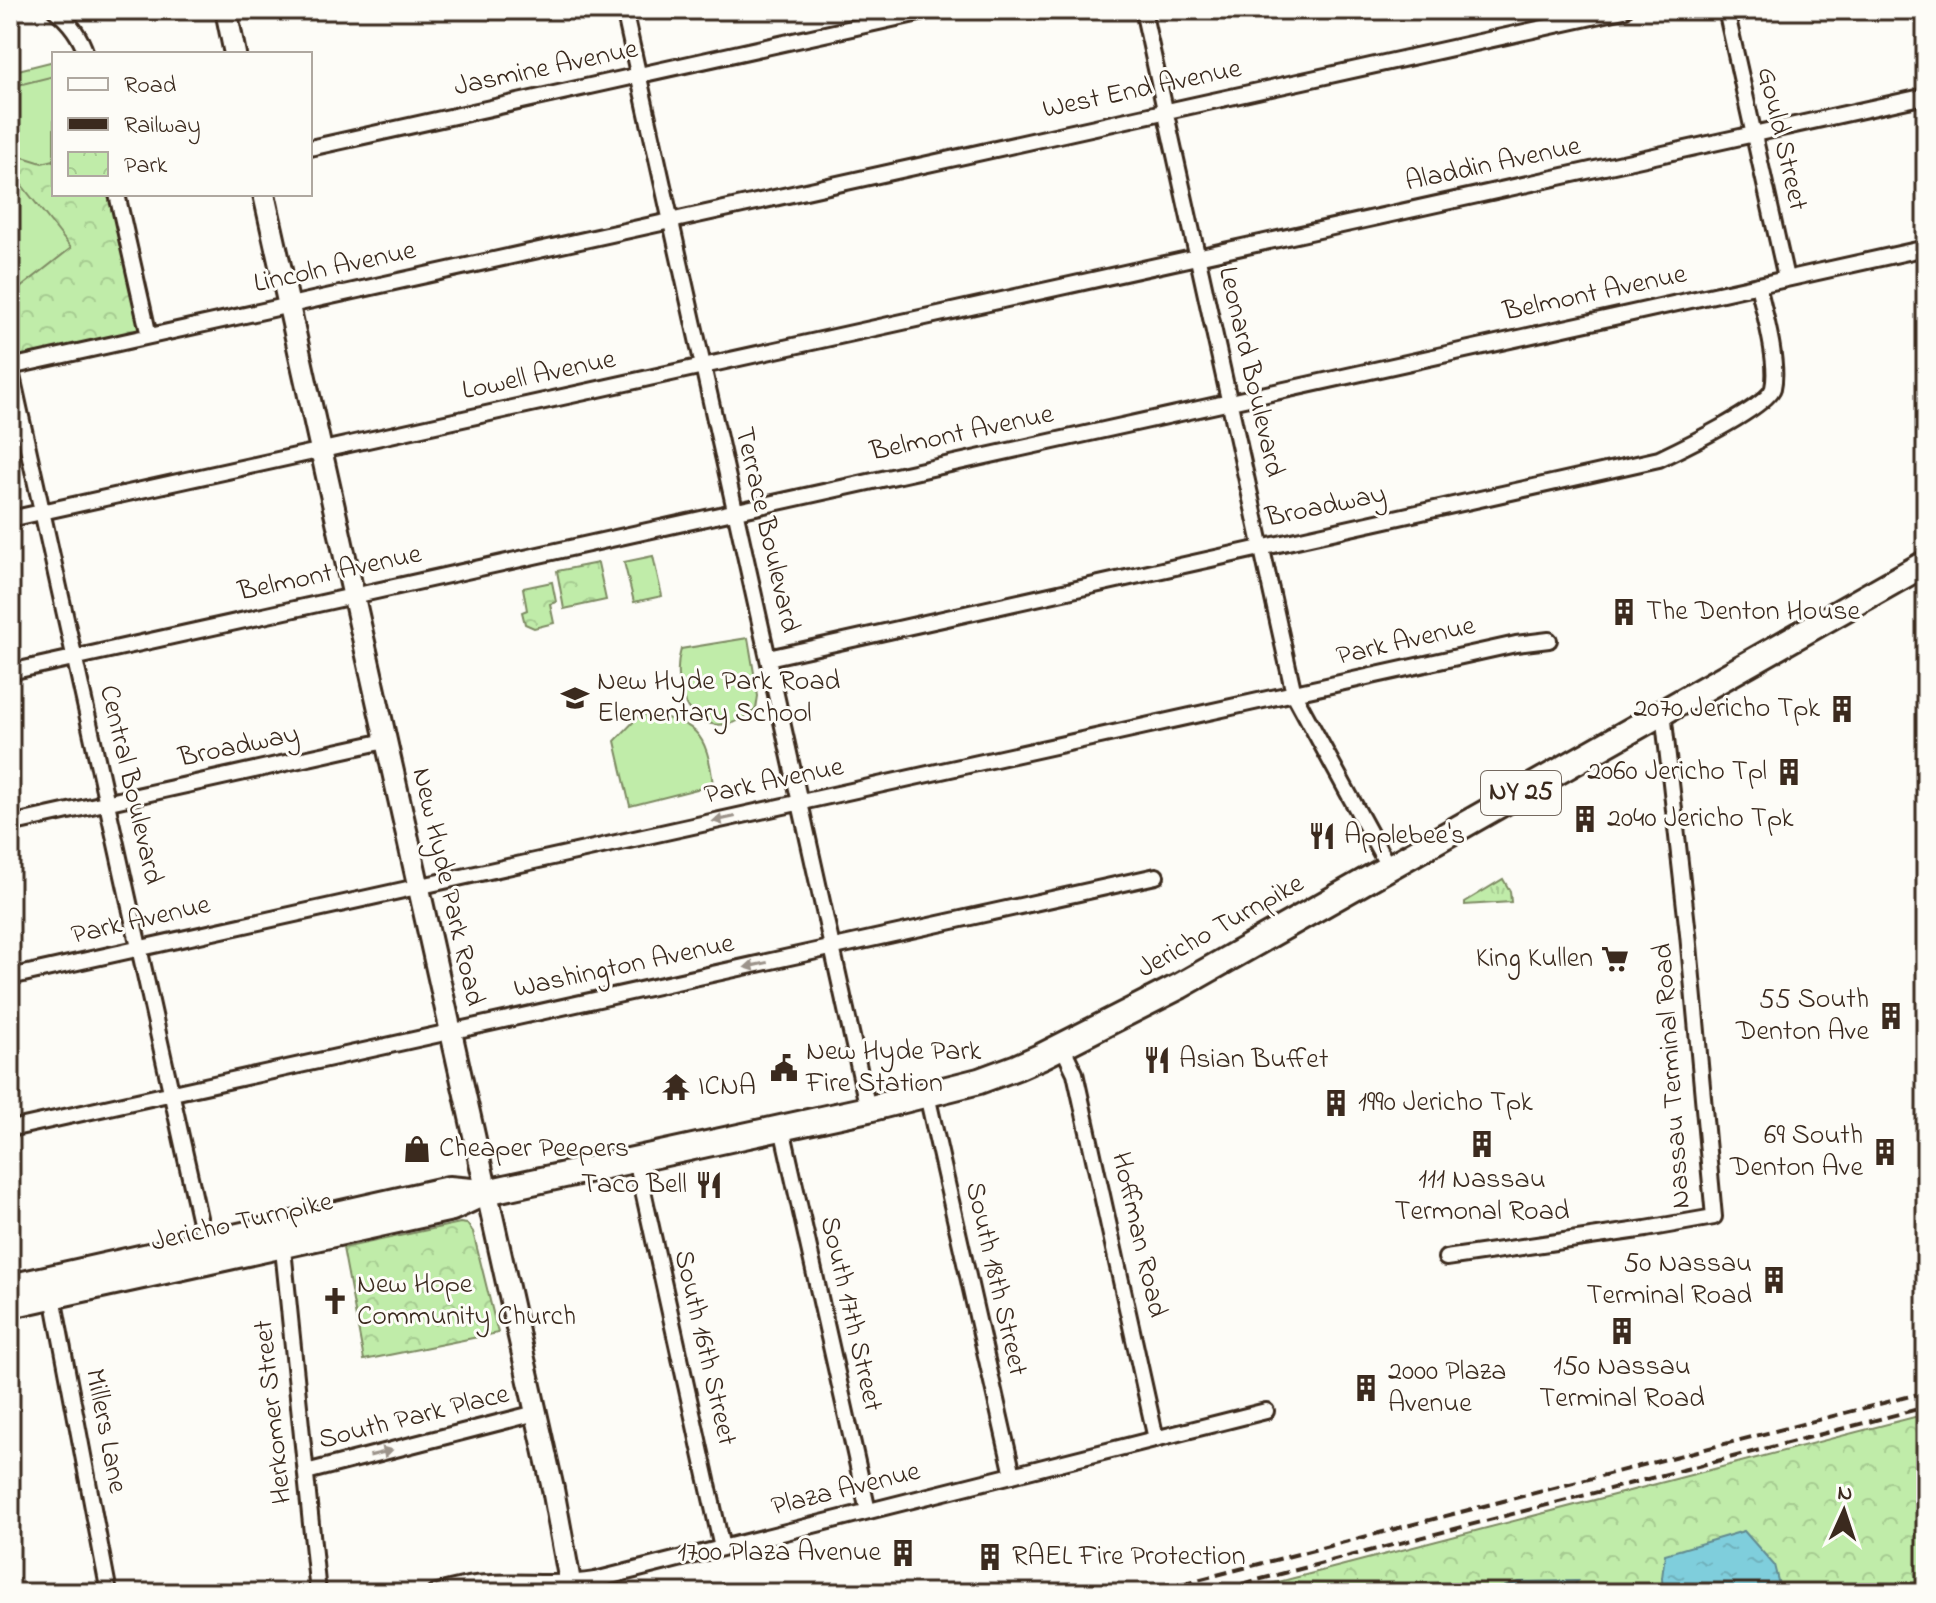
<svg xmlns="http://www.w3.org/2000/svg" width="1936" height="1603" viewBox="0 0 1936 1603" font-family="'Indie Flower',sans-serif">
<defs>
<pattern id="grass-tufts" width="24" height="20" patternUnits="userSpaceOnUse" patternTransform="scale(2)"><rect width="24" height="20" fill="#c0eca9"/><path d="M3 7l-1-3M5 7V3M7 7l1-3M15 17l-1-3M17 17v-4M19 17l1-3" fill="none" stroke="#a6cb91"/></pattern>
<pattern id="park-crowns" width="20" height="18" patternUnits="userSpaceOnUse" patternTransform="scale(2)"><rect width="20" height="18" fill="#c0eca9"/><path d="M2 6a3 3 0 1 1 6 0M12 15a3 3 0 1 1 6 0" fill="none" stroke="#a6cb91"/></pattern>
<pattern id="water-ripples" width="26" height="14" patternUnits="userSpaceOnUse" patternTransform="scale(2)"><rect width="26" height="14" fill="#7fcedc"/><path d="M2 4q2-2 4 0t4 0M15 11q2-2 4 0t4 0" fill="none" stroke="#6fb1bc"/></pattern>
</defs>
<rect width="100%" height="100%" fill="#fdfcf7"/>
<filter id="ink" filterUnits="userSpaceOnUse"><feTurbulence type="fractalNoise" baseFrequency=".0125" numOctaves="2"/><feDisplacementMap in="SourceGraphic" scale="16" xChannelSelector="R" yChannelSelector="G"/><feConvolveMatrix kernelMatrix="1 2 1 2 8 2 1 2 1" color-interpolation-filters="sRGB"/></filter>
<g filter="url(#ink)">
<!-- grass -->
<path fill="url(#grass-tufts)" stroke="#7e8b64" stroke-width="2" d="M1503 879 1510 891 1511 902 1465 905V902Z"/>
<!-- park -->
<path fill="url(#park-crowns)" stroke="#7e8b64" stroke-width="2" d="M54 61V194H109L141 331 10 361V72Z
M598 563 606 600 564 609 557 571Z
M552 582 556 602 550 604 554 623 534 628 525 624 522 612 527 610 523 588Z
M460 1223 467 1224 473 1232 498 1333 364 1360 343 1248Z
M1926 1414V1593H1269L1267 1585Z"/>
<!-- garden -->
<path fill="#c0eca9" stroke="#7e8b64" stroke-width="2" d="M54 76V160L42 163 13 154 10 151V87Z
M10 170 71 248 10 296Z
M653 556 662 596 634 602 624 562Z
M748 638 758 696 756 709C748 715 739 722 728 724 684 731 671 682 681 649Z
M641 714C695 720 707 731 713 785L630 806 615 741Z"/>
<!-- water -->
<path fill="url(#water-ripples)" stroke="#648c90" stroke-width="2" d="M1744 1531 1774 1565 1781 1593H1663L1662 1578 1665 1554Z
M1578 1581 1568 1593H1496V1589L1519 1582Z"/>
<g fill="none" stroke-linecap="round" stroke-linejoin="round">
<!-- minor casing -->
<g stroke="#3b2a1e" stroke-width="20">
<path id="minor" d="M55 10C70 22 80 35 86 54
M624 10 868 1109
M1143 10 1294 694 1389 868
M1726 10 1786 278
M310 148 933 10
M117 194 149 336
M10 367 1624 10
M10 367 206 1249
M10 519 1926 96
M768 658 1659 459C1680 449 1768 407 1773 388 1779 362 1764 312 1758 285
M10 672 1926 248
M10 824 385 741
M10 977 1516 644 1549 640
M1062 1046 1075 1073 1156 1439
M927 1095 1013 1475
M782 1128 868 1511
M10 1129 1156 876
M636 1159 722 1548
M282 1239 318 1593
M1446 1258 1646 1229 1714 1217 1688 934 1663 712
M52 1291 109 1593
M306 1472 536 1413
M434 1593C453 1588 472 1583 491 1583 526 1581 560 1586 595 1580L1266 1411"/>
</g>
<!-- secondary casing -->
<g stroke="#3b2a1e" stroke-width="26">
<path id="secondary" d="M226 10 235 54
M264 194 553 1489 572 1593"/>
</g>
<!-- primary casing -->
<g stroke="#3b2a1e" stroke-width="30">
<path id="primary" d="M10 1287 449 1189 483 1192
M10 1305 452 1208 486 1192 868 1109 979 1081 1017 1067 1042 1056 1180 986 1926 563"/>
</g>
<!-- minor -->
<use href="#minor" stroke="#fdfcf7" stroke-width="14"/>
<!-- secondary -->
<use href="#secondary" stroke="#fdfcf7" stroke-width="20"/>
<!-- primary -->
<use href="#primary" stroke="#fdfcf7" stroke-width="24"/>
<!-- rail -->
<path stroke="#3b2a1e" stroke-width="4" stroke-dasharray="12 6" stroke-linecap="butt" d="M1147 1593 1926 1392
M1207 1593 1926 1407"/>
</g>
<!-- one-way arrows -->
<defs><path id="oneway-solid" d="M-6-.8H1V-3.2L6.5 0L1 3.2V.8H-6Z" transform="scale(2)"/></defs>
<g fill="#9c938a">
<use href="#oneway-solid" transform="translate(724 819) rotate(168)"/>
<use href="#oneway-solid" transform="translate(756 965) rotate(168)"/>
<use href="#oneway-solid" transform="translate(381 1453) rotate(-14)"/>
</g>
</g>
<!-- icons -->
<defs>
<g id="building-bare" transform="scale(2.16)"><path d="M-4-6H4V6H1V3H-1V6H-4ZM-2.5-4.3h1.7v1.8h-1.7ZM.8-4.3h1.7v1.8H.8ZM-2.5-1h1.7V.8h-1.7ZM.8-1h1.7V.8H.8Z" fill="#3b2a1e" stroke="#fdfcf7" stroke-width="2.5" paint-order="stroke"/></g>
<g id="school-bare" transform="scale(2.16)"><path d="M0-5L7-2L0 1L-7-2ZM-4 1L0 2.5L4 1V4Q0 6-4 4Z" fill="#3b2a1e" stroke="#fdfcf7" stroke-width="2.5" paint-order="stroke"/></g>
<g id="restaurant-bare" transform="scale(2.16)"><path d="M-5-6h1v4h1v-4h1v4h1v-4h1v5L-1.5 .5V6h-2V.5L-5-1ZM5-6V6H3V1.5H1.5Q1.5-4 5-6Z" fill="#3b2a1e" stroke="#fdfcf7" stroke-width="2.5" paint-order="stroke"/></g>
<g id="supermarket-bare" transform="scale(2.16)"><path d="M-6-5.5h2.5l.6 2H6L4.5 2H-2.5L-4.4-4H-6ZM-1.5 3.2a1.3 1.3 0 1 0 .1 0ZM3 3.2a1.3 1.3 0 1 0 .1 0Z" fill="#3b2a1e" stroke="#fdfcf7" stroke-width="2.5" paint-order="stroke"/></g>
<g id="civic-bare" transform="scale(2.16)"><path d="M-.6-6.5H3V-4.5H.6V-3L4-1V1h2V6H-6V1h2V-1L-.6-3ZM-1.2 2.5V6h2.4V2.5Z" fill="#3b2a1e" stroke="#fdfcf7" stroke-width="2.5" paint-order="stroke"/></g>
<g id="temple-bare" transform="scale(2.16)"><path d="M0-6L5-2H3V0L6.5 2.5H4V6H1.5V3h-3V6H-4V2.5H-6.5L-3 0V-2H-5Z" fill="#3b2a1e" stroke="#fdfcf7" stroke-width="2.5" paint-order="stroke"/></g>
<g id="shop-bare" transform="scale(2.16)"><path d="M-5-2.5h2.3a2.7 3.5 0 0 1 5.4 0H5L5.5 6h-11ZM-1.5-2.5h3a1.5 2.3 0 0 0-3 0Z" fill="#3b2a1e" stroke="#fdfcf7" stroke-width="2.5" paint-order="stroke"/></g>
<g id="church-bare" transform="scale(2.16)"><path d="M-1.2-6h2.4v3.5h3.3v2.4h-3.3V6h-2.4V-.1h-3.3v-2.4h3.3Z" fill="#3b2a1e" stroke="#fdfcf7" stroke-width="2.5" paint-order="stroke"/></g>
</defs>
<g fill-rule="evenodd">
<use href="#building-bare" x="1624" y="612"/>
<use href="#school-bare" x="575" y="698"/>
<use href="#building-bare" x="1842" y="709"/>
<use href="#building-bare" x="1789" y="772"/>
<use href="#building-bare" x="1585" y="819"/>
<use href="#restaurant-bare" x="1322" y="836"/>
<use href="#supermarket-bare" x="1615" y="959"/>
<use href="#building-bare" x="1891" y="1016"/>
<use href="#restaurant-bare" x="1157" y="1060"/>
<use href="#civic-bare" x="784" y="1068"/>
<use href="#temple-bare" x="676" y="1087"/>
<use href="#building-bare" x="1336" y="1103"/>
<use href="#building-bare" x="1482" y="1144"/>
<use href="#shop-bare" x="417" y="1149"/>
<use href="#building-bare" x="1885" y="1152"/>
<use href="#restaurant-bare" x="709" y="1185"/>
<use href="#building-bare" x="1774" y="1280"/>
<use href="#church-bare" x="335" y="1301"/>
<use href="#building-bare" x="1622" y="1331"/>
<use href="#building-bare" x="1366" y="1388"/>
<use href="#building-bare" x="903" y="1553"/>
<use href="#building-bare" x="990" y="1557"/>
</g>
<g text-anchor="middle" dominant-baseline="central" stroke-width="6" stroke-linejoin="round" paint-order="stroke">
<!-- shield labels -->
<rect fill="#fdfcf7" stroke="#75695f" stroke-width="2" x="1481" y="771" width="80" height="44" rx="6"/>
<g font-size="26" font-weight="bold" fill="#3b2a1e">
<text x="1521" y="793">NY 25</text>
</g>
<!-- street labels -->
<g font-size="28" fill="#3b2a1e" stroke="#fdfcf7">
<text transform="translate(546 69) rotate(-12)">Jasmine Avenue</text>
<text transform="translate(1142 90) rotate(-12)">West End Avenue</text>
<text transform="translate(1781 139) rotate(77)">Gould Street</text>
<text transform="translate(1493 165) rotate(-12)">Aladdin Avenue</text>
<text transform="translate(335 268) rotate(-12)">Lincoln Avenue</text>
<text transform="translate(1595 294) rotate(-12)">Belmont Avenue</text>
<text transform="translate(1250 372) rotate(77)">Leonard Boulevard</text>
<text transform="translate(539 376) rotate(-12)">Lowell Avenue</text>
<text transform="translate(962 434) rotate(-12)">Belmont Avenue</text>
<text transform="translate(1326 507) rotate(-12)">Broadway</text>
<text transform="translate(766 530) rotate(77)">Terrace Boulevard</text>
<text transform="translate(330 574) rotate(-12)">Belmont Avenue</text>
<text transform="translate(1406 642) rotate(-13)">Park Avenue</text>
<text transform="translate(239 747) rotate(-12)">Broadway</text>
<text transform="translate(774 782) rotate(-12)">Park Avenue</text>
<text transform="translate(130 785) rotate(77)">Central Boulevard</text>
<text transform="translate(447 887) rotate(77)">New Hyde Park Road</text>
<text transform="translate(141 921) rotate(-13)">Park Avenue</text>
<text transform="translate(1221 927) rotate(-29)">Jericho Turnpike</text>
<text transform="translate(624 967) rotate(-12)">Washington Avenue</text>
<text transform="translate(1673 1076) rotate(-94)">Nassau Terminal Road</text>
<text transform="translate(242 1223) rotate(-13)">Jericho Turnpike</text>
<text transform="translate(1138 1235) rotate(77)">Hoffman Road</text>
<text transform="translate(995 1279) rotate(77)">South 18th Street</text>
<text transform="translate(850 1314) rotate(77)">South 17th Street</text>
<text transform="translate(704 1348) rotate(77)">South 16th Street</text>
<text transform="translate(274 1412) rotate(-96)">Herkomer Street</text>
<text transform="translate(414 1418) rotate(-14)">South Park Place</text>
<text transform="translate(105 1431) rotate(79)">Millers Lane</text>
<text transform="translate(846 1490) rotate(-14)">Plaza Avenue</text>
</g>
<!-- poi labels -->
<g font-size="28" fill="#3b2a1e" stroke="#fdfcf7" text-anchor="start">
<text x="1646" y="612">The Denton House</text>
<text x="597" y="682">New Hyde Park Road<tspan x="597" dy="32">Elementary School</tspan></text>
<text x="1820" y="709" text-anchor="end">2070 Jericho Tpk</text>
<text x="1767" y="772" text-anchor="end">2060 Jericho Tpl</text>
<text x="1607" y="819">2040 Jericho Tpk</text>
<text x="1344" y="836">Applebee's</text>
<text x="1593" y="959" text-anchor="end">King Kullen</text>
<text x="1869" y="1000" text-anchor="end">55 South<tspan x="1869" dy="32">Denton Ave</tspan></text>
<text x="806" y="1052">New Hyde Park<tspan x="806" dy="32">Fire Station</tspan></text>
<text x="1179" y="1060">Asian Buffet</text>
<text x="698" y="1087">ICNA</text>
<text x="1358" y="1103">1990 Jericho Tpk</text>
<text x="1863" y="1136" text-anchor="end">69 South<tspan x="1863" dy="32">Denton Ave</tspan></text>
<text x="439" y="1149">Cheaper Peepers</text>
<text x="1482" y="1180" text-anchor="middle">111 Nassau<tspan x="1482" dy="32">Termonal Road</tspan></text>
<text x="687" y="1185" text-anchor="end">Taco Bell</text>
<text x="1752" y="1264" text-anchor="end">50 Nassau<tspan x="1752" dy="32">Terminal Road</tspan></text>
<text x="357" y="1285">New Hope<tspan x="357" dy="32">Community Church</tspan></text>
<text x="1622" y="1367" text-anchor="middle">150 Nassau<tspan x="1622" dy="32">Terminal Road</tspan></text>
<text x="1388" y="1372">2000 Plaza<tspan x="1388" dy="32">Avenue</tspan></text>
<text x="881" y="1553" text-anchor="end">1700 Plaza Avenue</text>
<text x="1012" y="1557">RAEL Fire Protection</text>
</g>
</g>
<!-- margin -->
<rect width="1936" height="1603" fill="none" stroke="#fdfcf7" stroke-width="40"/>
<rect x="20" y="20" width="1896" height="1563" fill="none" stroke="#3b2a1e" stroke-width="3" filter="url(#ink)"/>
<!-- legend -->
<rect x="52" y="52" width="260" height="144" fill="#fdfcf7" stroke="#afa8a0" stroke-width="2"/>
<rect x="68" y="78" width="40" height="12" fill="#fdfcf7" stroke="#afa8a0" stroke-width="2"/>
<text x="124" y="92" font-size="24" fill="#3b2a1e">Road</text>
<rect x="68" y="118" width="40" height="12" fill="#3b2a1e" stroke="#afa8a0" stroke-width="2"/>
<text x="124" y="132" font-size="24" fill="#3b2a1e">Railway</text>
<rect x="68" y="152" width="40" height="24" fill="url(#park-crowns)" stroke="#afa8a0" stroke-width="2"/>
<text x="124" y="172" font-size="24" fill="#3b2a1e">Park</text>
<!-- north arrow -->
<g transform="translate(1844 1511) rotate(3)" stroke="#fdfcf7" stroke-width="6" paint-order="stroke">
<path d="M0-6L14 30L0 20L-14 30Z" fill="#3b2a1e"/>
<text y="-12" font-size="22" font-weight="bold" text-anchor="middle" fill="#3b2a1e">N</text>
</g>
</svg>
